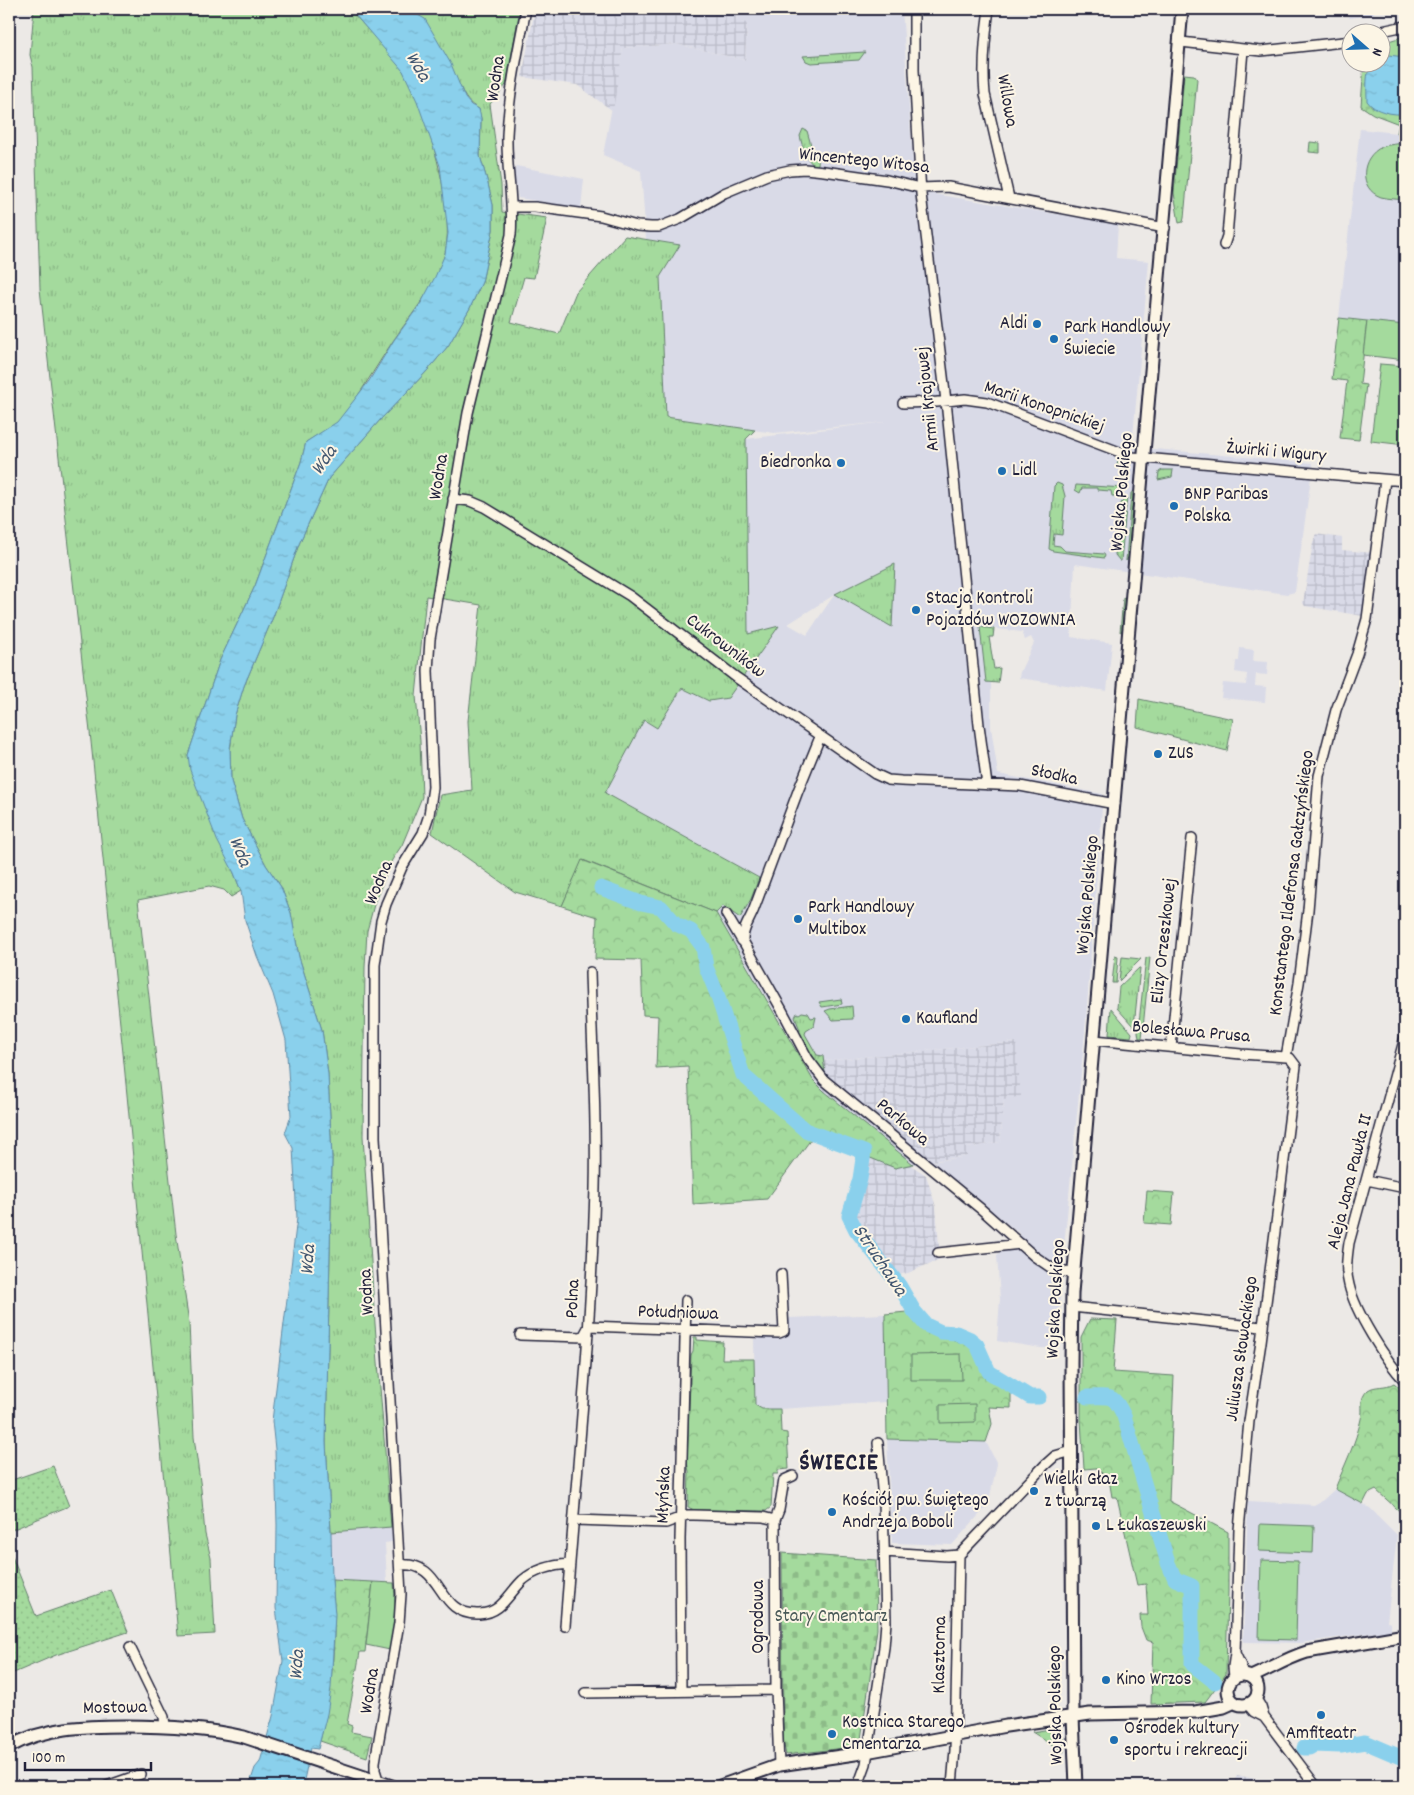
<svg xmlns="http://www.w3.org/2000/svg" width="1414" height="1795" viewBox="0 0 1414 1795" font-family="Dekko,sans-serif">
<defs>
<pattern id="industrial-grid" width="8" height="8" patternUnits="userSpaceOnUse" patternTransform="scale(1.25)"><rect width="8" height="8" fill="#d9dae7"/><path d="M0 4h8M4 0v8" fill="none" stroke="#babbc7"/></pattern>
<pattern id="grass-tufts" width="24" height="20" patternUnits="userSpaceOnUse" patternTransform="scale(1.25)"><rect width="24" height="20" fill="#a4da9d"/><path d="M3 7l-1-3M5 7V3M7 7l1-3M15 17l-1-3M17 17v-4M19 17l1-3" fill="none" stroke="#8dbb88"/></pattern>
<pattern id="forest-crowns" width="20" height="18" patternUnits="userSpaceOnUse" patternTransform="scale(1.25)"><rect width="20" height="18" fill="#a4da9d"/><path d="M2 6a3 3 0 1 1 6 0M12 15a3 3 0 1 1 6 0" fill="none" stroke="#8dbb88"/></pattern>
<pattern id="cemetery-stones" width="16" height="16" patternUnits="userSpaceOnUse" patternTransform="scale(1.25)"><rect width="16" height="16" fill="#a4da9d"/><path d="M2 7V4a2 2 0 0 1 4 0v3zM10 15v-3a2 2 0 0 1 4 0v3z" fill="#8dbb88"/></pattern>
<pattern id="garden-dots" width="8" height="8" patternUnits="userSpaceOnUse" patternTransform="scale(1.25)"><rect width="8" height="8" fill="#a4da9d"/><path d="M2 2h.1M6 6h.1" fill="none" stroke="#8dbb88" stroke-width="1.8" stroke-linecap="round"/></pattern>
<pattern id="water-ripples" width="26" height="14" patternUnits="userSpaceOnUse" patternTransform="scale(1.25)"><rect width="26" height="14" fill="#8ad0ec"/><path d="M2 4q2-2 4 0t4 0M15 11q2-2 4 0t4 0" fill="none" stroke="#77b2cb"/></pattern>
</defs>
<rect width="100%" height="100%" fill="#ece9e6"/>
<filter id="ink" filterUnits="userSpaceOnUse"><feTurbulence type="fractalNoise" baseFrequency=".02" numOctaves="2"/><feDisplacementMap in="SourceGraphic" scale="10" xChannelSelector="R" yChannelSelector="G"/><feConvolveMatrix kernelMatrix="1 2 1 2 8 2 1 2 1" color-interpolation-filters="sRGB"/></filter>
<g filter="url(#ink)">
<!-- built -->
<path fill="#d9dae7" fill-rule="evenodd" d="M737 9H902L915 191 1118 224 1116 258 1149 261 1132 447 1313 463 1295 592 1287 594 1075 564 1071 637 1112 643 1107 691 1019 678 1020 672 1034 643 1031 637 1025 640 1022 632 981 627 986 681 991 683V727L998 774 1103 794 1085 1032 1060 1287 1058 1348H1041L997 1341 1000 1299 997 1255 1021 1235 931 1162 967 1156V1148L1000 1142 1004 1100 1016 1042 802 1063 786 1031 716 913 723 906 740 918 759 878 604 793 644 720 657 728 682 688 709 701 728 698 779 626 748 634 746 439 885 422 774 433 666 417 660 277 680 245 646 239 641 171 603 155 623 48 676 44 745 60 747 23 736 22ZM895 564 892 626 835 594ZM834 595 807 635 788 624Z
M1348 9H1373L1374 15 1349 18Z
M1360 129 1405 134V325L1339 318Z
M516 166 584 179 581 208 518 198 514 173Z
M1240 648 1254 650 1253 661 1268 662 1267 675 1256 674 1255 686 1266 687 1265 702 1221 698 1223 683 1246 685 1247 674 1235 672 1236 661H1239Z
M885 1314 886 1402 780 1409H762L755 1405 754 1339 789 1334V1318Z
M887 1439 986 1442 997 1464 988 1505 952 1545 892 1543Z
M1335 1489 1370 1508 1397 1535 1387 1622 1391 1623V1630L1301 1643 1243 1642 1248 1501 1314 1505 1323 1500Z
M391 1527 392 1542 385 1543 387 1583 332 1580 331 1532Z"/>
<!-- industrial -->
<path fill="url(#industrial-grid)" d="M535 9H737L736 21 747 23 745 60 676 44 623 48 613 111 577 85 522 77Z
M1316 534 1342 538V550L1373 553 1363 616 1305 606 1303 603 1313 543Z
M1016 1042 1021 1096 1004 1100 1000 1142 967 1148V1156L913 1164 824 1091 808 1073 802 1063Z
M868 1151 898 1157 926 1175 936 1207 940 1259 908 1273 897 1275 874 1250 851 1214Z
M1237 1775 1286 1786H1233Z"/>
<!-- grass -->
<path fill="url(#grass-tufts)" stroke="#637e6c" d="M34 9H350C366 30 390 49 404 72 427 111 456 209 445 253 437 286 412 313 393 341 379 362 367 383 352 404 347 409 343 416 338 422 329 430 316 435 306 442L301 462 255 586 220 660 188 755 241 891 231 897 224 890 209 886 138 900 176 1234 189 1323 194 1437 201 1489 205 1534 211 1558 215 1634 178 1636 171 1555 123 1053 90 732 40 289 33 67 30 55Z
M407 9H520L506 85 490 104 501 185 502 212 547 218 534 278 524 277 511 322 559 334 576 292 625 236 680 245 660 277 666 417 755 430 746 439 748 634 779 626 728 698 709 701 682 688 657 728 644 720 605 793 759 878 751 899 740 918 723 906 716 913 583 860 562 906 515 892 432 833 440 795 472 790 468 721 481 605 426 596 416 696 420 741 422 797 402 845 392 860 375 901 367 931 365 967 363 1136 375 1324 391 1527 331 1532 326 1442 332 1159 328 1074 322 1030 299 957 291 913 281 887 266 865 242 819 231 781 230 749 235 715 244 686 273 617 299 544 329 478 380 420 427 371 448 346 470 308 482 282 493 230V205L487 180 480 156 481 119 479 109C469 104 465 98 461 88Z
M865 52 859 60 811 63 806 61 803 56Z
M1184 74 1194 75 1197 79 1184 218 1183 222 1179 223 1174 193Z
M803 129 807 131 811 145 807 149 815 157 819 155 818 164 816 166C804 160 803 147 800 136Z
M1119 458 1128 462 1129 466 1127 486 1117 496H1112L1111 491 1097 490V488H1082L1080 493 1075 490 1076 485 1124 488 1126 467 1117 465Z
M1162 470H1173L1172 477 1158 480 1159 472Z
M1057 483 1062 485 1065 496 1062 535 1054 534 1053 545 1060 546 1065 551 1104 554 1105 556 1104 558 1053 551 1049 549 1054 486Z
M1133 492 1129 556 1126 561 1131 493Z
M1127 497 1121 561H1120L1115 555 1119 509 1121 503Z
M895 564 892 627 835 594Z
M1123 598 1126 600 1123 630 1120 632Z
M980 627 994 629 993 637H989L994 669 1000 668 998 683 986 682Z
M1139 699 1233 719 1227 751 1137 727Z
M1115 956 1118 957 1116 983H1112Z
M1122 957 1141 959 1119 981Z
M1150 957 1142 1038H1139L1138 1032 1146 958Z
M1139 968H1140L1134 1026H1133L1117 1008 1119 987Z
M841 999 842 1004 822 1007 819 1002Z
M852 1006 853 1019 833 1020 825 1011 830 1009Z
M1111 1008 1132 1033 1131 1037 1109 1035Z
M802 1012 808 1013 811 1018 816 1017 814 1026 806 1031 805 1034 817 1055 823 1056 825 1074 813 1060 799 1033 800 1030 795 1017 797 1013 799 1014Z
M1057 1728 1063 1736 1064 1752 1032 1732Z"/>
<!-- forest -->
<path fill="url(#forest-crowns)" stroke="#637e6c" d="M1405 36V134L1397 133 1399 124 1373 114 1361 106 1364 63 1382 62V43Z
M1310 142 1320 143V153L1309 152Z
M1339 318 1367 321 1360 384 1366 385 1359 440 1340 438 1347 381 1332 379Z
M582 860 716 913 813 1080 824 1091 913 1164 895 1168 814 1135 767 1199 693 1204 688 1066 656 1068 658 1016 643 1015 641 960 595 959 597 917 562 906Z
M1147 1191 1174 1193 1171 1225 1144 1223Z
M907 1312 925 1329 970 1346 986 1374 1011 1391V1408L989 1407 992 1424 986 1442 887 1439 885 1314Z
M1090 1319 1117 1320 1113 1372 1174 1376 1169 1501 1228 1532V1591L1226 1674 1205 1702 1151 1704 1153 1642 1146 1640 1141 1627 1140 1615H1148L1146 1584 1137 1585 1117 1497H1112L1109 1479 1096 1468 1084 1469 1081 1420V1337Z
M694 1337H697V1340L723 1342 722 1359H754L755 1405 762 1409H780L781 1432 787 1433 789 1469 778 1470V1474H773L771 1507 766 1511 694 1510 688 1507 689 1471 687 1463 691 1355 693 1351Z
M1394 1383 1405 1392V1516L1376 1490 1368 1494 1363 1504 1335 1489C1344 1466 1356 1443 1361 1419 1364 1408 1358 1399 1368 1390 1375 1385 1386 1388 1394 1383Z
M332 1580 373 1582 365 1652H360L347 1724 352 1726 351 1732 372 1736 367 1757 320 1741C333 1689 337 1634 332 1580Z"/>
<!-- cemetery -->
<path fill="url(#cemetery-stones)" stroke="#637e6c" d="M782 1553 876 1560 877 1629 860 1746 786 1755 783 1740Z"/>
<!-- garden -->
<path fill="url(#garden-dots)" stroke="#637e6c" d="M53 1466 69 1506 9 1531V1481Z
M9 1549 36 1616 111 1590 128 1632 56 1655 9 1675Z"/>
<!-- pitch -->
<path fill="#a4da9d" stroke="#637e6c" d="M1405 143V200C1398 199 1389 199 1381 197 1358 189 1360 157 1382 147 1389 144 1398 144 1405 143Z
M1367 321 1405 325V360L1363 355Z
M1380 364 1405 366V445L1371 441Z
M961 1354 962 1380H911V1355Z
M975 1404V1422L940 1423V1405Z
M1260 1524 1314 1526 1313 1553 1259 1551Z
M1261 1560 1298 1561 1296 1640 1259 1639Z
M373 1582 394 1583 396 1618 390 1650 366 1645Z"/>
<!-- water -->
<path fill="url(#water-ripples)" stroke="#608aa5" d="M350 9H407L425 19 451 64 465 98 471 105 479 109 481 118 480 156 487 180 493 205V230L482 282 470 308 448 346 427 371 380 420 329 478 299 544 273 617 244 686 235 715 230 749 231 781 242 819 266 865 281 887 291 913 299 957 322 1030 328 1074 332 1159 326 1442 331 1532 332 1580 335 1614 331 1688 327 1714 318 1749 311 1748 304 1780 313 1783V1786H249L255 1768 260 1762 273 1716 283 1661 276 1608 277 1525 275 1449 272 1421 297 1218 293 1148 285 1133 291 1116 286 1040 273 994 257 956 245 920 241 891 234 873 217 840 190 770 188 755 220 660 255 586 301 462 306 442 337 422 369 381 394 340 421 303 435 277 445 254 448 233 440 166 417 101 403 71Z
M1388 55 1405 57V114C1394 115 1374 112 1367 101 1367 89 1365 73 1372 63L1382 62V57Z"/>
<g fill="none" stroke-linecap="round" stroke-linejoin="round">
<!-- river -->
<path stroke="#8ad0ec" stroke-width="15" d="M601 888 641 903 661 907 676 924 691 931 703 947 706 967 717 994 743 1075 805 1130 864 1152 860 1179 849 1216 856 1230 899 1285 914 1311 926 1325 941 1332 956 1333 970 1339 977 1345 989 1372 1030 1397H1039
M1087 1397C1111 1397 1113 1393 1124 1416L1168 1563 1175 1579 1192 1586V1664L1215 1682
M1304 1748H1309L1314 1745 1341 1746 1365 1742 1405 1759"/>
<!-- minor casing -->
<g stroke="#22223b" stroke-width="12">
<path id="minor" d="M914 9V70L921 194 946 401 979 725 987 785
M989 9C985 37 982 65 985 94L1009 198
M1377 32 1405 26
M1181 42 1261 51 1352 41
M512 207H535L601 216 637 226 651 227H659L680 219 724 193 767 175 790 170 805 169 824 171 887 180 920 188 948 187 1165 228
M1224 245 1227 236 1243 50
M903 403 937 402 965 399 987 402 1133 457 1405 481
M453 499 470 501 484 507 630 596 737 678 875 774 888 780 901 781 1020 786 1115 804
M820 737 798 791 754 909C750 920 742 929 743 941L782 1010 808 1059 824 1080 981 1209 1034 1256 1053 1269 1074 1274
M726 914 742 941
M1405 1037 1349 1243C1347 1257 1345 1271 1349 1285 1355 1312 1386 1361 1405 1381
M1094 1040 1241 1054 1286 1057 1290 1058 1296 1066 1261 1342 1249 1421 1239 1530 1235 1653 1233 1667 1234 1677
M1171 1047 1192 838
M1286 1057 1299 983 1308 910 1319 776 1336 710 1357 654 1367 619 1385 480
M1367 1180 1405 1188
M938 1253 1021 1244
M1072 1307 1262 1327
M520 1335 583 1337 589 1326 779 1333 784 1331 781 1274
M575 1520 666 1523 687 1515H694L763 1517 775 1520
M884 1552 947 1556 959 1555 1045 1465 1055 1456 1072 1451
M400 1565C445 1561 435 1616 479 1614 502 1613 508 1594 523 1580 536 1569 554 1565 570 1564
M565 1626C576 1480 591 1335 595 1188 597 1117 592 1044 590 972
M130 1647 164 1717 165 1726
M1235 1653 1241 1666 1242 1675
M681 1691 680 1539 686 1300
M585 1693 776 1690
M1256 1699 1261 1707 1264 1717 1316 1786
M1248 1705 1254 1712 1264 1717
M9 1733 14 1744
M779 1765 776 1690 775 1520 779 1510 784 1480 793 1476
M107 1786 141 1774
M380 1786 375 1770V1762L399 1623 401 1594 375 1137V965L381 921 386 904 402 867 423 833 429 815 433 787 428 671 430 639 468 413 511 235C514 202 506 169 507 135 509 92 518 51 526 9
M858 1786 866 1764 884 1647 886 1622 883 1500 878 1443
M952 1786 955 1750 959 1555"/>
</g>
<!-- tertiary casing -->
<g stroke="#22223b" stroke-width="15">
<path id="tertiary" d="M1228 1690a15 15 0 1 1 30 0a15 15 0 1 1-30 0Z
M1251 1677C1270 1669 1287 1658 1307 1652L1405 1635
M9 1747C44 1727 86 1726 125 1726 166 1726 205 1728 244 1737L392 1786
M720 1786 779 1765 855 1754 1006 1726 1090 1714 1195 1712 1224 1707 1233 1703
M1076 1786 1073 1717 1071 1363 1072 1293 1182 9"/>
</g>
<!-- minor -->
<use href="#minor" stroke="#fcf5e5" stroke-width="9"/>
<!-- tertiary -->
<use href="#tertiary" stroke="#fcf5e5" stroke-width="11"/>
</g>
</g>
<!-- markers -->
<g fill="#1f6fb2" stroke="#fcf5e5" stroke-width="2">
<circle cx="1037" cy="324" r="5"/>
<circle cx="1054" cy="339" r="5"/>
<circle cx="841" cy="463" r="5"/>
<circle cx="1002" cy="471" r="5"/>
<circle cx="1174" cy="506" r="5"/>
<circle cx="916" cy="610" r="5"/>
<circle cx="1158" cy="754" r="5"/>
<circle cx="798" cy="919" r="5"/>
<circle cx="906" cy="1019" r="5"/>
<circle cx="1034" cy="1491" r="5"/>
<circle cx="832" cy="1512" r="5"/>
<circle cx="1096" cy="1526" r="5"/>
<circle cx="1106" cy="1680" r="5"/>
<circle cx="1321" cy="1715" r="5"/>
<circle cx="832" cy="1734" r="5"/>
<circle cx="1114" cy="1740" r="5"/>
</g>
<g text-anchor="middle" dominant-baseline="central" stroke-width="4" stroke-linejoin="round" paint-order="stroke">
<!-- street labels -->
<g font-size="19" fill="#22223b" stroke="#fcf5e5">
<text transform="translate(497 79) rotate(-82)">Wodna</text>
<text transform="translate(1006 101) rotate(80)">Willowa</text>
<text transform="translate(864 162) rotate(6)">Wincentego Witosa</text>
<text transform="translate(929 399) rotate(-96)">Armii Krajowej</text>
<text transform="translate(1044 408) rotate(19)">Marii Konopnickiej</text>
<text transform="translate(1276 453) rotate(5)">Żwirki i Wigury</text>
<text transform="translate(440 477) rotate(-81)">Wodna</text>
<text transform="translate(1123 492) rotate(-85)">Wojska Polskiego</text>
<text transform="translate(725 647) rotate(37)">Cukrowników</text>
<text transform="translate(1054 776) rotate(12)">Słodka</text>
<text transform="translate(380 883) rotate(-67)">Wodna</text>
<text transform="translate(1293 883) rotate(-83)">Konstantego Ildefonsa Gałczyńskiego</text>
<text transform="translate(1089 895) rotate(-85)">Wojska Polskiego</text>
<text transform="translate(1165 941) rotate(-84)">Elizy Orzeszkowej</text>
<text transform="translate(1191 1033) rotate(5)">Bolesława Prusa</text>
<text transform="translate(902 1123) rotate(40)">Parkowa</text>
<text transform="translate(1351 1182) rotate(-76)">Aleja Jana Pawła II</text>
<text transform="translate(368 1292) rotate(-93)">Wodna</text>
<text transform="translate(574 1299) rotate(-87)">Polna</text>
<text transform="translate(1057 1299) rotate(-87)">Wojska Polskiego</text>
<text transform="translate(678 1314) rotate(2)">Południowa</text>
<text transform="translate(1243 1349) rotate(-82)">Juliusza Słowackiego</text>
<text transform="translate(665 1495) rotate(-88)">Młyńska</text>
<text transform="translate(759 1617) rotate(-90)">Ogrodowa</text>
<text transform="translate(941 1655) rotate(-89)">Klasztorna</text>
<text transform="translate(371 1691) rotate(-81)">Wodna</text>
<text transform="translate(1057 1705) rotate(-91)">Wojska Polskiego</text>
<text transform="translate(115 1709) rotate(-1)">Mostowa</text>
</g>
<!-- poi labels -->
<g font-size="19" fill="#22223b" stroke="#fcf5e5" text-anchor="start">
<text x="1027" y="324" text-anchor="end">Aldi</text>
<text x="1064" y="328">Park Handlowy<tspan x="1064" dy="22">Świecie</tspan></text>
<text x="831" y="463" text-anchor="end">Biedronka</text>
<text x="1012" y="471">Lidl</text>
<text x="1184" y="495">BNP Paribas<tspan x="1184" dy="22">Polska</tspan></text>
<text x="926" y="599">Stacja Kontroli<tspan x="926" dy="22">Pojazdów WOZOWNIA</tspan></text>
<text x="1168" y="754">ZUS</text>
<text x="808" y="908">Park Handlowy<tspan x="808" dy="22">Multibox</tspan></text>
<text x="916" y="1019">Kaufland</text>
<text x="1044" y="1480">Wielki Głaz<tspan x="1044" dy="22">z twarzą</tspan></text>
<text x="842" y="1501">Kościół pw. Świętego<tspan x="842" dy="22">Andrzeja Boboli</tspan></text>
<text x="1106" y="1526">L Łukaszewski</text>
<text x="1116" y="1680">Kino Wrzos</text>
<text x="842" y="1723">Kostnica Starego<tspan x="842" dy="22">Cmentarza</tspan></text>
<text x="1124" y="1729">Ośrodek kultury<tspan x="1124" dy="22">sportu i rekreacji</tspan></text>
<text x="1321" y="1734" text-anchor="middle">Amfiteatr</text>
</g>
<!-- park labels -->
<g font-size="19" fill="#495958" stroke="#fcf5e5">
<text x="831" y="1617">Stary Cmentarz</text>
</g>
<!-- water labels -->
<g font-size="20" font-style="italic" fill="#415670" stroke="#fcf5e5">
<text transform="translate(417 67) rotate(60)">Wda</text>
<text transform="translate(325 461) rotate(-55)">Wda</text>
<text transform="translate(239 852) rotate(68)">Wda</text>
<text transform="translate(309 1260) rotate(-86)">Wda</text>
<text transform="translate(879 1261) rotate(56)">Struchawa</text>
<text transform="translate(298 1665) rotate(-86)">Wda</text>
</g>
<!-- district labels -->
<g font-size="24" font-weight="bold" letter-spacing="1" fill="#22223b" stroke="#fcf5e5">
<text x="839" y="1464">ŚWIECIE</text>
</g>
</g>
<!-- margin -->
<rect width="1414" height="1795" fill="none" stroke="#fcf5e5" stroke-width="30"/>
<rect x="15" y="15" width="1384" height="1765" fill="none" stroke="#22223b" stroke-width="2" filter="url(#ink)"/>
<!-- north arrow -->
<g transform="translate(1366 48) rotate(110)"><circle r="24" fill="#fcf5e5" stroke="#a5a1a1"/>
<path d="M0-4L9 19L0 12L-9 19Z" fill="#1f6fb2"/>
<text y="-8" font-size="14" font-weight="bold" text-anchor="middle" fill="#22223b">N</text>
</g>
<!-- scale -->
<path d="M25 1762v8h126v-8" fill="none" stroke="#22223b" stroke-width="2.5"/>
<text x="32" y="1762" font-size="15" fill="#22223b" stroke="#fcf5e5" stroke-width="4" paint-order="stroke">100 m</text>
</svg>
